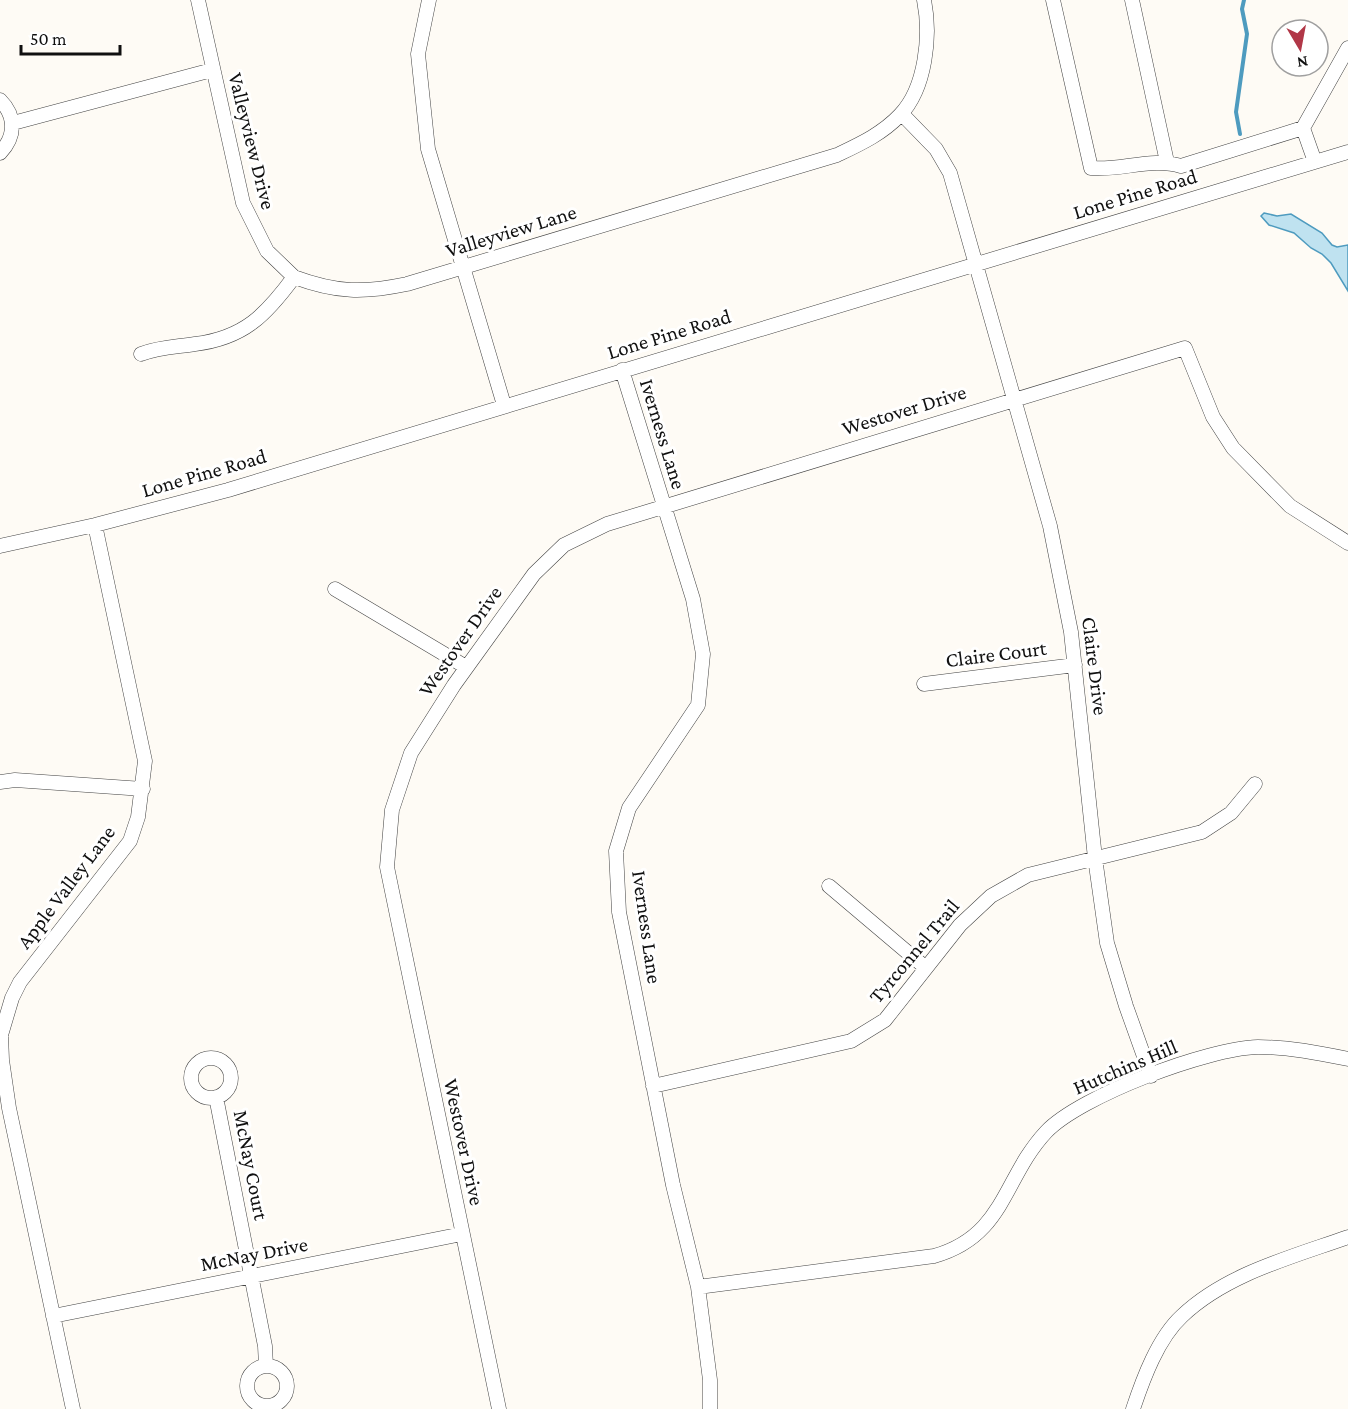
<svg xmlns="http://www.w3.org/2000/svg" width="1348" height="1409" viewBox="0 0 1348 1409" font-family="'Crimson Pro',serif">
<rect width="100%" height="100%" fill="#fefbf5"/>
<!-- water -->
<path fill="#bfe2f0" stroke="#4e9bbf" stroke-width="1.5" d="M1264 213 1277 216 1291 214 1322 233 1332 245 1337 247 1348 245V291L1331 263 1322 254 1311 248 1294 233 1269 225 1261 216Z"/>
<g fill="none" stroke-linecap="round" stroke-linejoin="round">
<!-- stream -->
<path stroke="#4e9bbf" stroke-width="4" d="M1240 134 1236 112 1247 34 1242 9 1244 0"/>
<!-- minor casing -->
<g stroke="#434343" stroke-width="15">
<path id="minor" d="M198 0 243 203 267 251 294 277
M429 0 418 54 428 149 504 405
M1053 0 1091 168C1120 171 1153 157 1181 166L1303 128 1315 162
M1132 0 1167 162
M0 100C16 116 16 136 0 153
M902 114 936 149 950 173 1050 526 1071 632 1095 858 1107 943 1126 1006 1151 1076
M13 123 212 70
M1303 128 1348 48
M141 354C159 347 175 347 195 344 244 338 266 315 294 277 337 293 364 293 407 284L837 155C860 144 882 134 900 115 926 88 931 35 924 0
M622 370 693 599 703 654 698 705 629 808 616 851 619 912 673 1185 698 1287 710 1380V1409
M0 546 95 525 228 490 1348 152
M335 589 466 667
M924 684 1075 665
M0 782 15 780 143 789
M829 886 926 968
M191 1078a20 20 0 1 1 40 0a20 20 0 1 1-40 0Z
M653 1086 851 1041 885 1020 960 925 991 896 1028 875 1202 832 1231 813 1255 784
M216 1097 265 1346 266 1366
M698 1287 934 1256C1005 1236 1003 1178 1046 1132 1080 1096 1208 1048 1258 1047 1289 1047 1319 1053 1348 1059
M53 1316 462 1234
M247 1386a20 20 0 1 1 40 0a20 20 0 1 1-40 0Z
M73 1409 9 1108 2 1060 1 1035 12 998 20 982 130 841 138 817 145 761 95 525
M499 1409 387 867 392 810 411 753 454 685 534 574 564 545 607 524 1185 348 1213 417 1233 448 1290 506 1348 543
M1133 1409C1143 1379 1158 1338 1182 1316 1226 1274 1292 1257 1348 1237"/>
</g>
<!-- minor -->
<use href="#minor" stroke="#fff" stroke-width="14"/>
</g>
<g text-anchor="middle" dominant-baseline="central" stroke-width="6" stroke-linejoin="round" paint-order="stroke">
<!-- street labels -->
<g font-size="21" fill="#101010" stroke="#fff">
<text transform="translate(252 141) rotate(76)">Valleyview Drive</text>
<text transform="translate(1135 194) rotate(-17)">Lone Pine Road</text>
<text transform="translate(511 231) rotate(-17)">Valleyview Lane</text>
<text transform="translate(669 334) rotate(-17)">Lone Pine Road</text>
<text transform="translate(904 410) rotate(-17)">Westover Drive</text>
<text transform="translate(663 434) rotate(73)">Iverness Lane</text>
<text transform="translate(204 473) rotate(-16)">Lone Pine Road</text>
<text transform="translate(460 641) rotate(-55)">Westover Drive</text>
<text transform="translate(996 654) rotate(-7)">Claire Court</text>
<text transform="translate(1095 666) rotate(83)">Claire Drive</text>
<text transform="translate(66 887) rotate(-53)">Apple Valley Lane</text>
<text transform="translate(647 927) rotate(82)">Iverness Lane</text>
<text transform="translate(914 951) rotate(-50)">Tyrconnel Trail</text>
<text transform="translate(1125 1067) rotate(-23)">Hutchins Hill</text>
<text transform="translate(464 1142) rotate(78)">Westover Drive</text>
<text transform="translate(251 1165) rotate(79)">McNay Court</text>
<text transform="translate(254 1254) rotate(-11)">McNay Drive</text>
</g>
</g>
<!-- north arrow -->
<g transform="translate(1300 48) rotate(170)"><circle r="28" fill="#ffffff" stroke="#9f9f9f" stroke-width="1.5"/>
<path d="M0-4.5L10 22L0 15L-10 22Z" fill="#b13747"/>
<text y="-9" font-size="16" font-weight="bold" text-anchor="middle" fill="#101010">N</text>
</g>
<!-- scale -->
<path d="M21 45v9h99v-9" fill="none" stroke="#101010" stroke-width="3"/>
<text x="30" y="45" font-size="18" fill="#101010" stroke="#ffffff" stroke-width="4.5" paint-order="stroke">50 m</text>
</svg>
